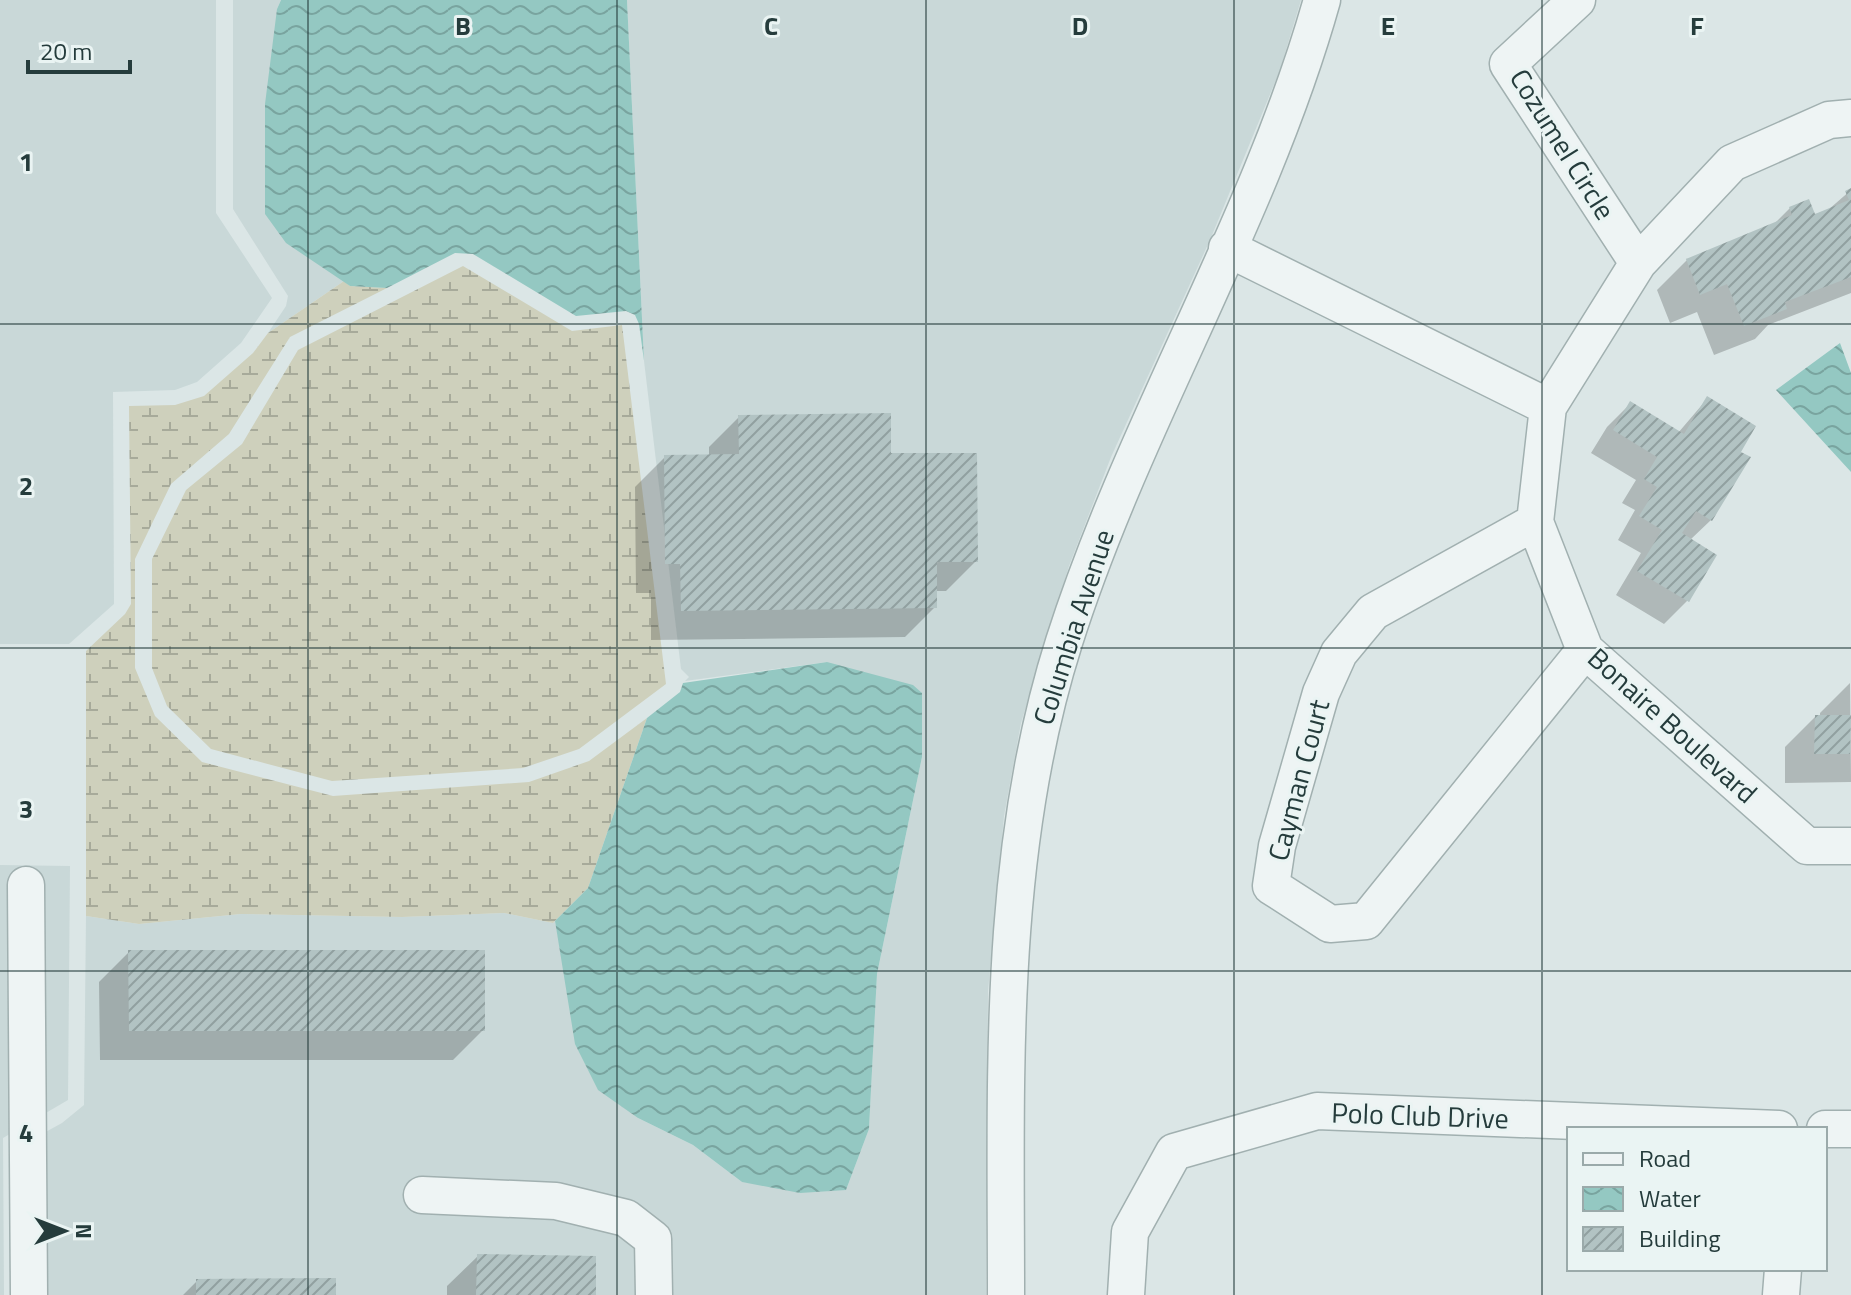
<svg xmlns="http://www.w3.org/2000/svg" width="1851" height="1295" viewBox="0 0 1851 1295" font-family="'Titillium Web',sans-serif">
<defs>
<pattern id="wetland-marsh" width="20" height="14" patternUnits="userSpaceOnUse" patternTransform="scale(2)"><rect width="20" height="14" fill="#ced0bc"/><path d="M1 5h8M5 5V1M11 12h8M15 12V8" fill="none" stroke="#a7aa9a"/></pattern>
<pattern id="water-waves" width="16" height="10" patternUnits="userSpaceOnUse" patternTransform="scale(2)"><rect width="16" height="10" fill="#94c8c2"/><path d="M0 5q4-4 8 0t8 0" fill="none" stroke="#79a49f"/></pattern>
<pattern id="building-hatch" width="6" height="6" patternUnits="userSpaceOnUse" patternTransform="scale(2)"><rect width="6" height="6" fill="#b2c3c3"/><path d="M-1 1l2-2M0 6l6-6M5 7l2-2" fill="none" stroke="#91a0a0"/></pattern>
</defs>
<rect width="100%" height="100%" fill="#dbe6e6"/>
<!-- built -->
<path fill="#c9d8d8" d="M0 0H216V213L272 298 241 343 197 382 175 390 113 392 114 604 69 644H0Z
M233 0H281L277 9 321 263 344 281 268 333 286 306 288 296 233 209Z
M627 0H1301L1280 70 1210 240 1111 457 1069 566 1021 723 1004 816 988 991 986 1295H21L20 1146 62 1123 84 1105 86 916 139 924 241 914 402 917 504 913 553 923 555 921 563 963 638 1118 693 1145 742 1182 846 1190 869 1129 877 974 922 757 827 662 685 681 689 677 681 669 644 361Z
M0 865 70 866 68 1100 3 1138 4 1295H0Z"/>
<!-- wetland -->
<path fill="url(#wetland-marsh)" d="M463 266 572 331 622 325 666 684 579 749 523 768 332 781 211 749 167 706 152 668V559L186 490 242 444 298 350Z
M344 281 350 286 387 288 290 337 229 434 171 484 135 559V668L155 716 202 762 333 796 529 782 589 761 647 718 588 888 553 923 504 913 402 917 241 914 139 924 86 916V651L125 614 131 604 129 406 175 405 204 396 253 353 268 333Z"/>
<!-- water -->
<path fill="url(#water-waves)" d="M281 0H627L644 361 639 324 635 315 626 311 576 316 473 254 455 253 387 288 350 286 286 243 265 214V104L277 9Z
M1840 343 1851 373V472L1776 390Z
M827 662 913 685 922 693V757L877 974 869 1129 846 1190 800 1193 742 1182 693 1145 638 1118 598 1090 575 1044 555 921 588 888 647 718 680 692 683 683Z"/>
<!-- shadow -->
<path fill="#0003" d="M1851 190V293L1768 325 1755 339 1714 355 1697 312 1670 323 1657 290 1687 260 1774 224 1790 208 1813 216 1828 210Z
M1707 399 1738 452 1711 520 1690 540 1687 601 1664 624 1616 595 1641 553 1618 540 1635 510 1622 503 1636 480 1591 453 1607 427 1630 404 1678 433Z
M739 417 889 455 976 561 946 591H935V607L905 637 651 640V593H636L635 487 665 457 709 456V447Z
M1850 683 1851 782 1785 783V747L1815 717H1820V713Z
M129 952 483 1030 453 1060H100L99 982Z
M478 1256 594 1295H447V1286Z
M197 1281 334 1295H183Z"/>
<!-- building -->
<path fill="url(#building-hatch)" d="M1851 188V277L1785 302 1787 309 1744 326 1727 284 1700 295 1686 259 1792 215 1789 207 1809 199 1815 214 1849 200 1845 191Z
M1707 396 1756 426 1741 452 1751 457 1712 521 1696 511 1682 533 1717 555 1689 602 1637 571 1662 530 1639 516 1657 487 1644 479 1657 457 1613 430 1630 401 1684 434Z
M891 413V453H977L978 562H937V608L681 611 680 564H665L664 455 739 454 738 415Z
M1815 715H1851L1850 754H1814Z
M128 950H485V1031H129Z
M477 1254 596 1256V1295H476Z
M336 1278V1295H196V1279Z"/>
<g fill="none" stroke-linecap="round" stroke-linejoin="round">
<!-- minor casing -->
<g stroke="#a1b0b0" stroke-width="39">
<path id="minor" d="M1577 0 1508 64 1638 263
M1851 118 1829 120 1732 163 1638 263 1548 407 1535 522 1585 650 1807 846H1851
M1227 248 1548 407
M1535 522 1373 612 1339 653 1321 693 1277 846 1271 886 1330 924 1366 921 1585 650
M26 885 29 1295
M1825 1129H1851
M422 1195 556 1201 626 1218 653 1239 654 1295
M1006 1295C1006 1076 997 853 1064 642 1134 422 1260 221 1322 0
M1126 1295 1130 1232 1174 1152 1317 1111 1779 1129
M1781 1295 1783 1269"/>
</g>
<!-- minor -->
<use href="#minor" stroke="#eef4f4" stroke-width="36"/>
</g>
<!-- grid -->
<path fill="none" stroke="#253c3c" stroke-width="2" stroke-opacity="0.55" d="M308 0V1295M617 0V1295M926 0V1295M1234 0V1295M1542 0V1295M0 324H1851M0 648H1851M0 971H1851"/>
<g text-anchor="middle" dominant-baseline="central" stroke-width="6" stroke-linejoin="round" paint-order="stroke">
<!-- street labels -->
<g font-size="28" fill="#253c3c" stroke="#eaf4f3">
<text transform="translate(1563 144) rotate(58)">Cozumel Circle</text>
<text transform="translate(1073 627) rotate(-72)">Columbia Avenue</text>
<text transform="translate(1673 725) rotate(42)">Bonaire Boulevard</text>
<text transform="translate(1298 780) rotate(-75)">Cayman Court</text>
<text transform="translate(1420 1115) rotate(2)">Polo Club Drive</text>
</g>
</g>
<g font-size="26" text-anchor="middle" font-weight="bold" fill="#253c3c" stroke="#eaf4f3" stroke-width="6" stroke-linejoin="round" paint-order="stroke">
<text x="463" y="35">B</text>
<text x="771" y="35">C</text>
<text x="1080" y="35">D</text>
<text x="1388" y="35">E</text>
<text x="1697" y="35">F</text>
<text x="26" y="171">1</text>
<text x="26" y="495">2</text>
<text x="26" y="818">3</text>
<text x="26" y="1142">4</text>
</g>
<!-- legend -->
<rect x="1567" y="1127" width="260" height="144" fill="#eaf4f3" stroke="#9baaaa" stroke-width="2"/>
<rect x="1583" y="1153" width="40" height="12" fill="#eef4f4" stroke="#9baaaa" stroke-width="2"/>
<text x="1639" y="1167" font-size="24" fill="#253c3c">Road</text>
<rect x="1583" y="1187" width="40" height="24" fill="url(#water-waves)" stroke="#9baaaa" stroke-width="2"/>
<text x="1639" y="1207" font-size="24" fill="#253c3c">Water</text>
<rect x="1583" y="1227" width="40" height="24" fill="url(#building-hatch)" stroke="#9baaaa" stroke-width="2"/>
<text x="1639" y="1247" font-size="24" fill="#253c3c">Building</text>
<!-- north arrow -->
<g transform="translate(64 1231) rotate(90)" stroke="#eaf4f3" stroke-width="6" paint-order="stroke">
<path d="M0-6L14 30L0 20L-14 30Z" fill="#253c3c"/>
<text y="-12" font-size="22" font-weight="bold" text-anchor="middle" fill="#253c3c">N</text>
</g>
<!-- scale -->
<path d="M28 60v12h102v-12" fill="none" stroke="#253c3c" stroke-width="4"/>
<text x="40" y="60" font-size="24" fill="#253c3c" stroke="#eaf4f3" stroke-width="6" paint-order="stroke">20 m</text>
</svg>
